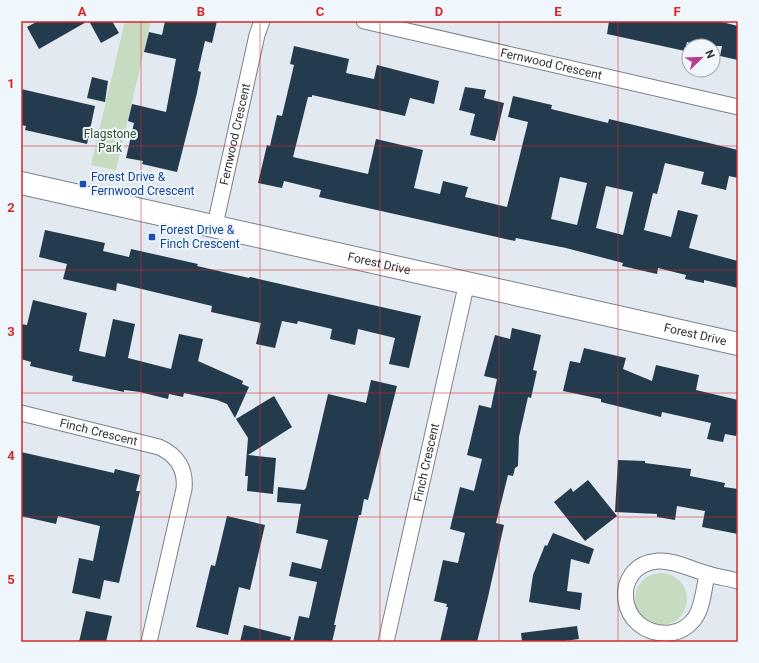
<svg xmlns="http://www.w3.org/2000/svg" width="759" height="663" viewBox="0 0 759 663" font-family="Roboto,sans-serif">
<rect width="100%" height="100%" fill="#e2e9f0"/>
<!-- green -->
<path fill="#c6dbc0" d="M125 21H151L116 170 91 165Z
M635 599a26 26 0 1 1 52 0a26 26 0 1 1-52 0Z"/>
<!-- building -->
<path fill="#243b4e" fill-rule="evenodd" d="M38 21H88L39 49 27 27Z
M89 21H112L119 33 101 43Z
M165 21H217L212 43 205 41 198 71 201 72 197 93 177 172 142 164 143 161 126 158 134 123 128 121 132 104 166 112 176 59 144 52 149 32 162 35Z
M609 21H718L738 26V60L720 56 722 46H702L687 42 685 51 607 34Z
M294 46 349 59 346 73 374 79 377 65 439 81 434 104 410 98 405 116 312 95V97H308L293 157 368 174 376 139 423 150 414 188 440 194 443 181 468 187 465 197 507 207 528 122 508 117 513 96 552 105 551 109 608 123 609 119 738 150V178L729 176 726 190 701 184 704 172 665 163 657 194 653 193 644 230 671 237 678 210 698 215 689 248 738 261V288L704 280V283L685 279 686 275 658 268 657 274 622 266 623 263 566 248 516 238 515 241 319 197 321 190 284 181 282 188 258 183 267 145 270 146 277 115 282 116 294 65 290 64ZM560 177 587 183 577 225 551 219ZM606 186 633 192 623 235 596 228Z
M92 77 108 81 105 102 87 98Z
M465 87 486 90 484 98 504 103 495 141 470 135 475 114 459 110Z
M21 89 95 106 87 144 25 130 26 126 21 125Z
M45 230 105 243 103 251 129 257 131 249 198 264 197 266 249 278 250 277 421 316 409 368 389 364 395 338 358 329 355 345 330 339 332 329 298 321 297 324 282 321 275 348 256 344 261 323 211 312 212 306 117 283 116 291 63 279 67 264 39 257Z
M33 300 87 313 79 351 105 357 113 319 135 324 128 358 171 369 179 334 203 339 198 361 243 381 242 384 249 387 235 418 227 404 217 400 184 393 183 397 169 394 168 399 140 392 124 390V392L72 381 73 376 30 366 31 362 21 359V324L27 325Z
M512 328 541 335 533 370 537 371 531 398 528 397 519 437 518 466 515 468 513 476 508 475 496 523 504 525 488 597 477 642H440L448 607H446L447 604 434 601 439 578 443 560 458 563 465 533 450 529 460 487 474 491 482 459 467 455 479 405 491 408 497 379 484 376 495 335 510 339Z
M584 348 626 358 623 369 652 381 656 365 699 375 696 390 738 400V427L736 436 725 434 723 442 707 439 711 423 662 412 661 417 601 402V399L563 391 570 361 580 363Z
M371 380 397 386 368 500 364 499 361 515H359L334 625H336L332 642H293L299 616 309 618 317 582 289 576 292 562 321 569 328 540 296 533 301 504 277 502 278 487 304 490 306 488 328 394 366 403Z
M274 396 292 427 248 455 276 458 273 494 247 491 248 476H245L248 438 236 419Z
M21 452 114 473 115 469 140 475 136 491H140L119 583 104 580 100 599 72 593 79 558 93 561 100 526 58 516 56 524 21 516Z
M618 460 645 461V463L691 469 690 476 725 483 724 487 738 489V534L702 527 705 511 677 506 675 520 657 517V514L615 512Z
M588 480 617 516 585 541 554 502 571 488 573 492Z
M227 516 265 525 250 590 239 587 228 635 196 627 211 565 215 566Z
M553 533 594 549 589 564 571 559 567 591 582 593 580 610 529 602 533 575 545 545 547 546Z
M86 611 112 616 106 642H79Z
M244 625 291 637 290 642H240Z
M577 626 579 639 558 642H522L521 633Z"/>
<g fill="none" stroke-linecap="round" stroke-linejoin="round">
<!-- street casing -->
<g stroke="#7b8287" stroke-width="17">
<g id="street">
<path id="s1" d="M364 21 738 107"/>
<path id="s2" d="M215 225 257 35 262 21"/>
<path id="s3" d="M21 413 159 447C177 455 186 469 184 489L149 642"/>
<path d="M707 574C704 588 703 606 695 618 689 626 680 632 670 633 617 637 609 565 658 561 673 560 691 569 705 573 716 577 727 578 738 581"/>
<path id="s4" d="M386 642 467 282"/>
</g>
</g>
<!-- secondary casing -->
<g stroke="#7b8287" stroke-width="24">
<g id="secondary">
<path id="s5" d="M21 183 738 344"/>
</g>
</g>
<!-- street -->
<use href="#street" stroke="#fff" stroke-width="15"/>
<!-- secondary -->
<use href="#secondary" stroke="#fff" stroke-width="22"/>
</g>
<!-- grid -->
<path fill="none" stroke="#d62828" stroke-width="1" stroke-opacity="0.55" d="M141 21V642M260 21V642M380 21V642M499 21V642M618 21V642M21 146H738M21 270H738M21 393H738M21 517H738"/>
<!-- markers -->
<g fill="#1a4fb4" stroke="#eff7fd" stroke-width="1.5">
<rect x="79" y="180" width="8" height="8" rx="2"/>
<rect x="148" y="233" width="8" height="8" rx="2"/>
</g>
<g text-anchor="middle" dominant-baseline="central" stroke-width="4" stroke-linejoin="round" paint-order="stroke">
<!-- street labels -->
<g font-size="12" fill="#2f3234" stroke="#eff7fd">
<text stroke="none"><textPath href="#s1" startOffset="192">Fernwood Crescent</textPath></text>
<text stroke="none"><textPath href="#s2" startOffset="93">Fernwood Crescent</textPath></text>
<text stroke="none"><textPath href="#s5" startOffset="367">Forest Drive</textPath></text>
<text stroke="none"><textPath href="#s5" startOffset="691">Forest Drive</textPath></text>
<text stroke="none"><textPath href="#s3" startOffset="80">Finch Crescent</textPath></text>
<text stroke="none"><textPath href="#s4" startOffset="184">Finch Crescent</textPath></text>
</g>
<!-- park labels -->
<g font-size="12" fill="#35532b" stroke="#eff7fd">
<text x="110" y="134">Flagstone<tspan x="110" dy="14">Park</tspan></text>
</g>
<!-- transit labels -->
<g font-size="12" fill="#164399" stroke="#eff7fd" text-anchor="start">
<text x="91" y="177">Forest Drive &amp;<tspan x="91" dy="14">Fernwood Crescent</tspan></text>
<text x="160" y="230">Forest Drive &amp;<tspan x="160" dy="14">Finch Crescent</tspan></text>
</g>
</g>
<!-- border -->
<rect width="759" height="663" fill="none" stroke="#eff7fd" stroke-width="44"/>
<!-- north arrow -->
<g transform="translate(701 58) rotate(67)"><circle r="19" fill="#eff7fd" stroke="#a2a8ad"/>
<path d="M0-3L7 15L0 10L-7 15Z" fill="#b73d90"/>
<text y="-6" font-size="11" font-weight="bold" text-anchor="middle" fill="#2f3234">N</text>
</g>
<rect x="22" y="22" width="715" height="619" fill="none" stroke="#d62828" stroke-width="1.5"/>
<g font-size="13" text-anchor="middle" font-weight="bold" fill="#d62828">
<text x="82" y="16">A</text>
<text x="201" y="16">B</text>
<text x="320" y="16">C</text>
<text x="439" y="16">D</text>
<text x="558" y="16">E</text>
<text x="677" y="16">F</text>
<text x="11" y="88">1</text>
<text x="11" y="212">2</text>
<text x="11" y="336">3</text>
<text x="11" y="460">4</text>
<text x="11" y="584">5</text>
</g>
</svg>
